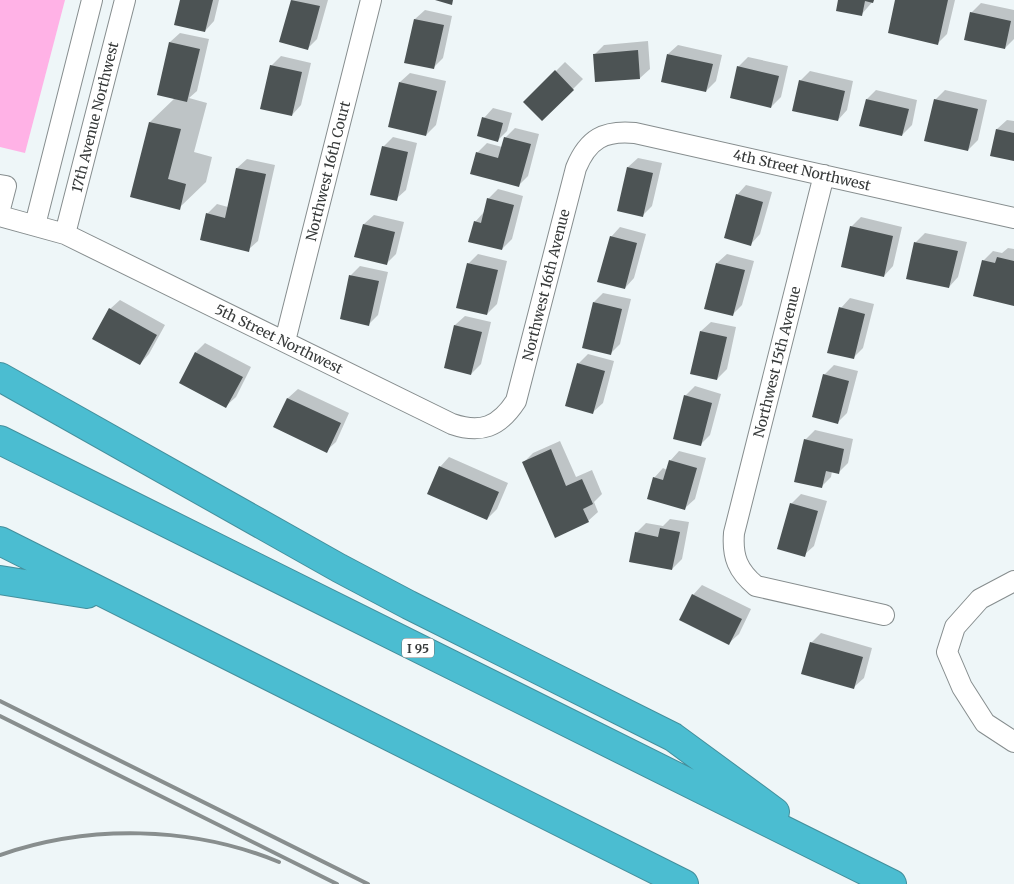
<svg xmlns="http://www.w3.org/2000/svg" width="1014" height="884" viewBox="0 0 1014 884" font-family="Merriweather,serif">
<rect width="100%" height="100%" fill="#eef6f8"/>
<!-- green -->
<path fill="#ffb2e6" d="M0 0H65L25 153 0 147Z"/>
<!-- shadow -->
<path fill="#0003" d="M181 0H219L214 21 205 31Z
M292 0H328L317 39 307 49 281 42Z
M839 0H874L861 15Z
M897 0H955L947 34 938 43Z
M981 3 1014 10V39L1005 48 971 13Z
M425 10 452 16 443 58 433 68 415 19Z
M180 33 209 39 197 91 189 98 207 103 194 152 212 157 206 182 179 208 132 197 150 122 175 98 170 42Z
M648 41 650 69 640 78 595 54 604 45Z
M678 45 722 55 716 81 706 91 668 54Z
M281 56 311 63 301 105 292 115 271 66Z
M748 57 788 66 781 97 771 107 738 67Z
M565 62 583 79 542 120 525 102Z
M810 71 853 81 847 110 838 120 800 81Z
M410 73 446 81 436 125 426 135 400 82Z
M876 90 917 100 912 125 902 135 867 99Z
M945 90 987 100 978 140 968 150 935 100Z
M493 108 512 113 507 131 498 140 484 118Z
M1007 120 1014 121V160L997 129Z
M515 128 539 134 528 176 519 185 477 153 487 143 502 147 505 138Z
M393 137 417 143 406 190 396 199 383 147Z
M638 158 662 163 652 206 642 216 628 167Z
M247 159 275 165 258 241 248 250 207 214 217 204 228 207 237 168Z
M746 185 772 192 760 234 751 244 737 195Z
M498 189 523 196 512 239 502 249 475 222 484 212 488 199Z
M374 215 404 222 396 254 386 264 364 224Z
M861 217 902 227 893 266 884 276 851 227Z
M620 227 646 234 634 278 625 288 611 237Z
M925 233 967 242 958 277 949 287 907 278 916 242Z
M1008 248 1014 249V305L983 261 993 251 1002 253Z
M478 254 507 261 497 304 487 314 468 264Z
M727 254 754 261 742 305 732 315 717 263Z
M360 266 388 272 378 315 369 324 351 275Z
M603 293 631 299 620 344 611 353 594 302Z
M850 298 874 304 863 348 853 358 841 308Z
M120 300 165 325 149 354 140 364 110 309Z
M465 316 491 322 481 364 471 374 455 325Z
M711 322 736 327 727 369 717 379 701 331Z
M205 343 251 367 236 397 226 406 196 352Z
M588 354 614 361 603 403 593 412 578 364Z
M834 365 858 371 847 413 837 423 824 375Z
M695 386 721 394 710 435 700 445 685 396Z
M298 389 349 413 336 442 326 451 274 427 288 398Z
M815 430 853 439 848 463 838 473 832 471 831 477 821 487 805 440Z
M560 441 576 477 592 470 602 494 594 502 598 512 588 521 524 462 533 453Z
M679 451 706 458 695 499 685 508 654 478 663 468 667 470 670 461Z
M449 457 508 483 497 509 487 519 440 467Z
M801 494 827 501 814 546 804 555 791 504Z
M670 519 689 522 682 559 672 569 636 533 646 523 663 526Z
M702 585 751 609 739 634 729 643 693 595Z
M821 633 872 648 864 678 854 687 811 643Z"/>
<!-- building -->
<path fill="#4c5354" d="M180 0H213L205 32 174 25Z
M291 0 320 6 308 50 279 42Z
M435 0H453L452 5Z
M838 0H874L873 3 865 1 862 16 836 11Z
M895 0H948L938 45 888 33Z
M970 12 1011 21 1005 49 964 40Z
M414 19 444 25 434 69 404 63Z
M169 42 200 49 187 102 157 95Z
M638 50 640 79 595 82 593 54Z
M667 54 713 64 706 92 661 82Z
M270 65 302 72 292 116 260 109Z
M737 66 779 76 771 108 730 98Z
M555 70 574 90 542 121 523 102Z
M799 80 845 91 838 121 792 111Z
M399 82 437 91 426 136 388 127Z
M866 99 909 109 902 136 859 126Z
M934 99 978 109 968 151 924 141Z
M482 117 503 123 498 142 477 136Z
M149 122 181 129 168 179 186 184 180 210 130 197Z
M996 129 1014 133V161L990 156Z
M504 137 531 144 519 187 470 174 476 152 498 158Z
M382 146 408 152 397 201 370 195Z
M627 167 653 173 643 217 617 211Z
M236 168 266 174 249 252 200 240 206 213 225 218Z
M736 194 763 202 751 246 724 238Z
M487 198 514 205 502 250 468 242 474 221 481 223Z
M363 224 395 232 387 265 354 257Z
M850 226 893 236 884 277 841 267Z
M610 236 637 243 625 289 597 282Z
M914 242 958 251 949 288 906 279Z
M997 257 1014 261V306L973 296 982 260 995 263Z
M467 263 498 270 487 315 456 308Z
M716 263 745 270 733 316 704 309Z
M349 275 379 281 369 326 340 319Z
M593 302 622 309 611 355 582 348Z
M839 307 865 314 854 359 827 353Z
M109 308 157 335 140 365 92 339Z
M454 325 482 332 471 375 444 368Z
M700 331 727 337 717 380 690 374Z
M195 352 243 377 226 408 179 383Z
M577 363 605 371 593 414 565 406Z
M823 374 849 381 838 424 812 417Z
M684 395 712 403 701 446 673 439Z
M287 398 341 423 327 453 273 427Z
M804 439 844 449 839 474 826 471 822 488 794 482Z
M551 449 566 486 582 479 593 504 583 509 589 522 555 538 522 462Z
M669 460 697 468 685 510 647 499 653 477 663 480Z
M439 466 499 492 487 520 427 494Z
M790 503 818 511 805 557 777 549Z
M660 528 680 532 672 570 629 562 635 532 658 537Z
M692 594 742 619 729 645 679 620Z
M810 642 863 657 854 689 801 674Z"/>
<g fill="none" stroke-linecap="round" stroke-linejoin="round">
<!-- minor casing -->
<g stroke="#868d8e" stroke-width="22">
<path id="minor" d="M824 175 734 533C732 557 738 571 756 586L884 615
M0 185 6 186 0 209
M0 216 65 234 452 424C481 434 499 427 516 401L576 168C588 139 604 130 635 133L1014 218
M35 225 92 0
M65 234 125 0
M285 341 371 0
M1014 581 980 599 955 627 947 652 962 687 985 723 1014 742"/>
</g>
<!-- highway casing -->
<g stroke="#448f9c" stroke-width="30">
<path id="highway" d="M0 377 339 568 409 605 673 737 775 812
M0 440 892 884
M0 541 684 884
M0 580 87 594"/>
</g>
<!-- minor -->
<use href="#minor" stroke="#fff" stroke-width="20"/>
<!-- highway -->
<use href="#highway" stroke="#4bbdd1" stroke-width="28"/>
<!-- rail -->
<path stroke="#888e8e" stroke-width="4" d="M0 701 368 884
M0 716 337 884
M0 855C89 824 192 826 279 862"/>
</g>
<g text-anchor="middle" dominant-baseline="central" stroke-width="5" stroke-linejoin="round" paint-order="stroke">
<!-- shield labels -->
<rect fill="#fff" stroke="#727474" stroke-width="1" x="402" y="638.5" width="32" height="19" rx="4"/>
<g font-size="12" font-weight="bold" fill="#363939">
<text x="418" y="648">I 95</text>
</g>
<!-- street labels -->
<g font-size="14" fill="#363939" stroke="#fff">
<text transform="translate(95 117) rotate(-76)">17th Avenue Northwest</text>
<text transform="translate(802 170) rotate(13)">4th Street Northwest</text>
<text transform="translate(328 171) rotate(-76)">Northwest 16th Court</text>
<text transform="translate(546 285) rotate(-76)">Northwest 16th Avenue</text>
<text transform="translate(279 339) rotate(26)">5th Street Northwest</text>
<text transform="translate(777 362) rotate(-76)">Northwest 15th Avenue</text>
</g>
</g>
</svg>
